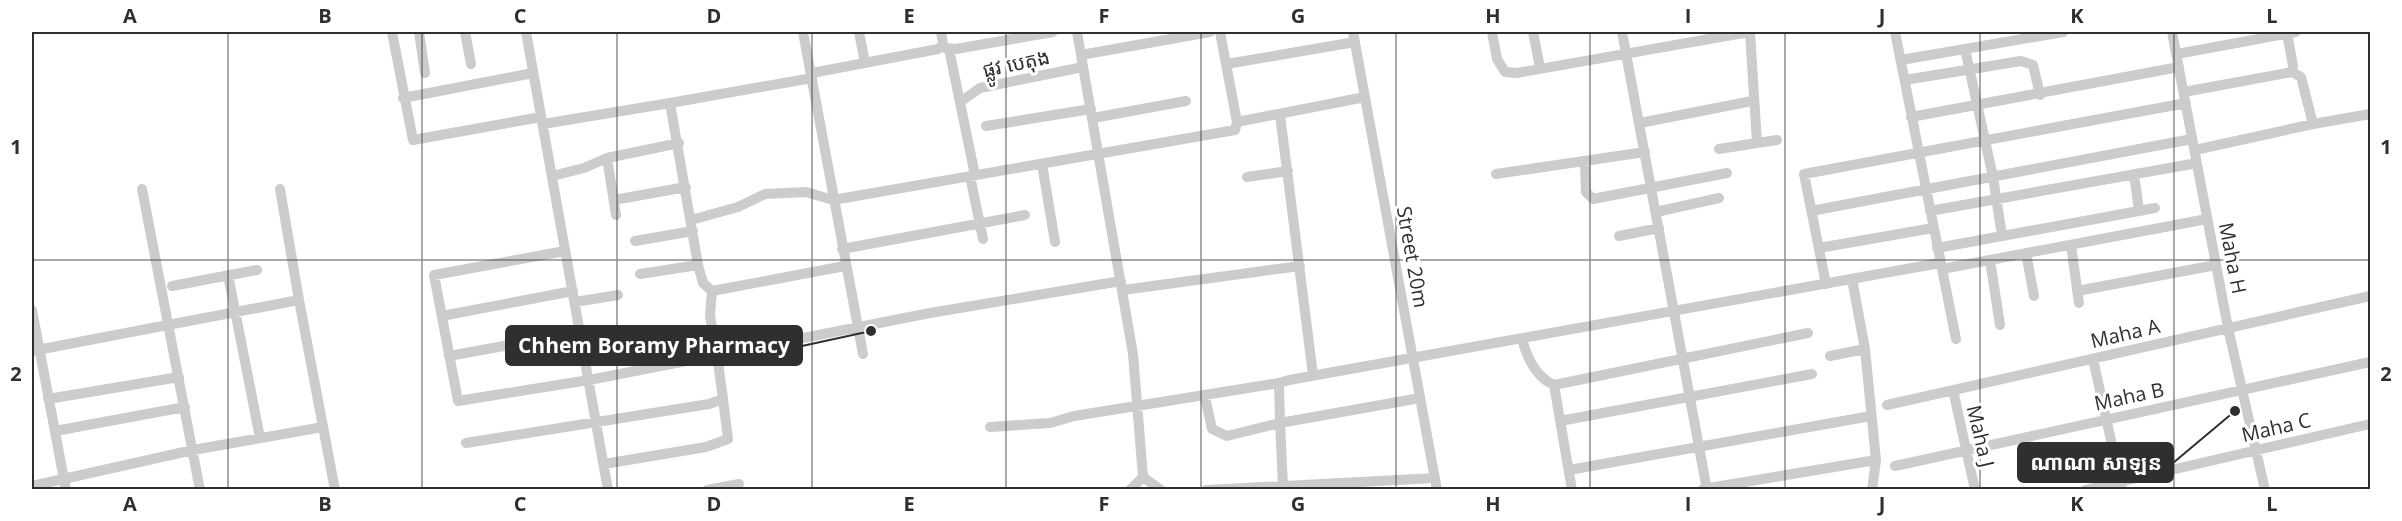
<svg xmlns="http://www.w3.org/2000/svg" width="2402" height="521" viewBox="0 0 2402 521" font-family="'Open Sans','Noto Sans Khmer',sans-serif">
<rect width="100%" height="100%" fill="#fff"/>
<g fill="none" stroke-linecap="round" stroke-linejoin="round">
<!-- minor -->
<path stroke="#ccc" stroke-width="10" d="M392 32 413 140 541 117
M419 32 425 73
M465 32 471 64
M526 32 608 490
M803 32 863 354
M859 32 865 63
M1077 32 1133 354 1143 477 1130 490
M1353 32 1437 490
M1492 32 1497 59 1505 72 1517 73 1749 32
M1533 32 1540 68
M1622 32 1707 490
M1895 32 1956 339
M2172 32 2228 328 2265 490
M945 48 956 49 1053 32
M949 49 975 175
M1965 49 1993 177 2002 236
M2177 54 2296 32
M1081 55 1210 32
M1901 60 2063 32
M1227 64 1355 42
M2292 72 2301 77 2313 124
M812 73 938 49 943 44 941 32
M1905 80 2021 61 2033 65 2040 95
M2184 92 2292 72 2293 66 2287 33
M403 98 533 73
M960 102 980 88 1083 67
M670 103 812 78
M1280 115 1313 375
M1911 117 2179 67
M1093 118 1186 101
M1237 122 1365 97
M1640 123 1752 101
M543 124 670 103 698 265 703 283 712 291
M986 126 1091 109
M1757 143 1777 140
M1719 149 1757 143 1750 32
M2195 150 2313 124 2370 114
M607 158 616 215
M1585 161 1586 192 1593 199 1727 173
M1042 164 1055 242
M1496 174 1645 152
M2134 174 2139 211
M552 176 584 168 607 158 679 143
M970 176 983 239
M1247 177 1288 171
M142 189 200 490
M614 200 686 187
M1811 211 2192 139
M1930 211 2197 163
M1656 212 1719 198
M691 220 738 207 765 194 806 192 833 200 1235 130 1237 122 1220 32
M1619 236 1659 228
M635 241 693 231
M2071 245 2079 303
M1819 248 1933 228
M1937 248 2155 208
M842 249 1025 215
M2026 253 2034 296
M1990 260 2000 325
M1942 269 2207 219
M640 274 698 265
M228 275 260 438
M1852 279 1865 349 1876 460 1872 490
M1826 284 1804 174 2186 103
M172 286 257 270
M1123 290 1300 266
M712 291 710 316 717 355 930 313 1121 281
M712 291 845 266
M2077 291 2216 265
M299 300 335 490
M575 302 618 295
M32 310 66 490
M442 316 573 291
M1522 339C1527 358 1536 377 1554 385L1572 490
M32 351 299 300 280 189
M449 356 580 332
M1830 356 1865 349
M2093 359 2122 490
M1554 385 1808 333
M1953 390 1975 490
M1205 397 1212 429 1227 436 1280 423 1279 383 1289 380 1940 263
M48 399 179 377
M1887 405 2370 296
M1560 421 1812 374
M990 427 1050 423 1074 416 1279 383
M55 431 185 407
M466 443 709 404 723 399 717 355 589 380 458 401 434 275 565 251
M604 464 706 447 728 439 723 399
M1895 466 2370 362
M1569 470 1871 416
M1143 477 1161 490
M1283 485 1280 423 1420 398
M32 486 193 450 323 427
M1703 489 1876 460
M707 490 739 484
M1206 490 1435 478
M2085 490 2370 424"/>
</g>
<!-- grid -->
<path fill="none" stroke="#2f2f2f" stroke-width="1.5" stroke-opacity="0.55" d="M228 32V490M422 32V490M617 32V490M812 32V490M1006 32V490M1201 32V490M1396 32V490M1590 32V490M1785 32V490M1980 32V490M2174 32V490M32 260H2370"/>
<g text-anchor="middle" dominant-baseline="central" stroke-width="6" stroke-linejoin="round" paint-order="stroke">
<!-- street labels -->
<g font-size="20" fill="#2f2f2f" stroke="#fff">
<text transform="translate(1016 63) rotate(-12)">ផ្លូវ បេតុង</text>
<text transform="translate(1413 257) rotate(80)">Street 20m</text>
<text transform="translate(2233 258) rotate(79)">Maha H</text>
<text transform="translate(2125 333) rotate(-13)">Maha A</text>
<text transform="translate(2129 396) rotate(-12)">Maha B</text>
<text transform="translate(2276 427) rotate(-13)">Maha C</text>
<text transform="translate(1981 436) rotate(77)">Maha J</text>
</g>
</g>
<!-- callouts -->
<path fill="none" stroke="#2f2f2f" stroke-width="2" d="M871 331L802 346M2235 411L2173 463"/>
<g fill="#2f2f2f" stroke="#fff" stroke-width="2">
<circle cx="871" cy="331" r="6"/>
<circle cx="2235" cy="411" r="6"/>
</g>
<g fill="#2f2f2f" stroke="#2f2f2f" stroke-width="2">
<rect x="506" y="326" width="296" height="39" rx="6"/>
<rect x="2018" y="443" width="155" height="39" rx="6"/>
</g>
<g font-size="21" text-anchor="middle" font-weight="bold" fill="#fff">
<text x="654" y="353">Chhem Boramy Pharmacy</text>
<text x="2096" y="470">ណាណា សាឡន</text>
</g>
<!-- border -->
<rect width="2402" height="521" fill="none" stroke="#ffffff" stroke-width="66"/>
<rect x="33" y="33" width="2336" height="455" fill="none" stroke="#2f2f2f" stroke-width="2"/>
<g font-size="20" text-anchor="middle" font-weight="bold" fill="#2f2f2f">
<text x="130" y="23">A</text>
<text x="325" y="23">B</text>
<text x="520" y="23">C</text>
<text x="714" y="23">D</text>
<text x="909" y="23">E</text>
<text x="1104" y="23">F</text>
<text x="1298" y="23">G</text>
<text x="1493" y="23">H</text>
<text x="1688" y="23">I</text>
<text x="1882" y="23">J</text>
<text x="2077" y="23">K</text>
<text x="2272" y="23">L</text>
<text x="16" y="154">1</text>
<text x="2386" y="154">1</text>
<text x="16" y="381">2</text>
<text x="2386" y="381">2</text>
<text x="130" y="511">A</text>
<text x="325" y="511">B</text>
<text x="520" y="511">C</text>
<text x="714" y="511">D</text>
<text x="909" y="511">E</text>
<text x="1104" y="511">F</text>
<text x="1298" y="511">G</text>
<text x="1493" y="511">H</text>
<text x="1688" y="511">I</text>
<text x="1882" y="511">J</text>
<text x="2077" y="511">K</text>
<text x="2272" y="511">L</text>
</g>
</svg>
